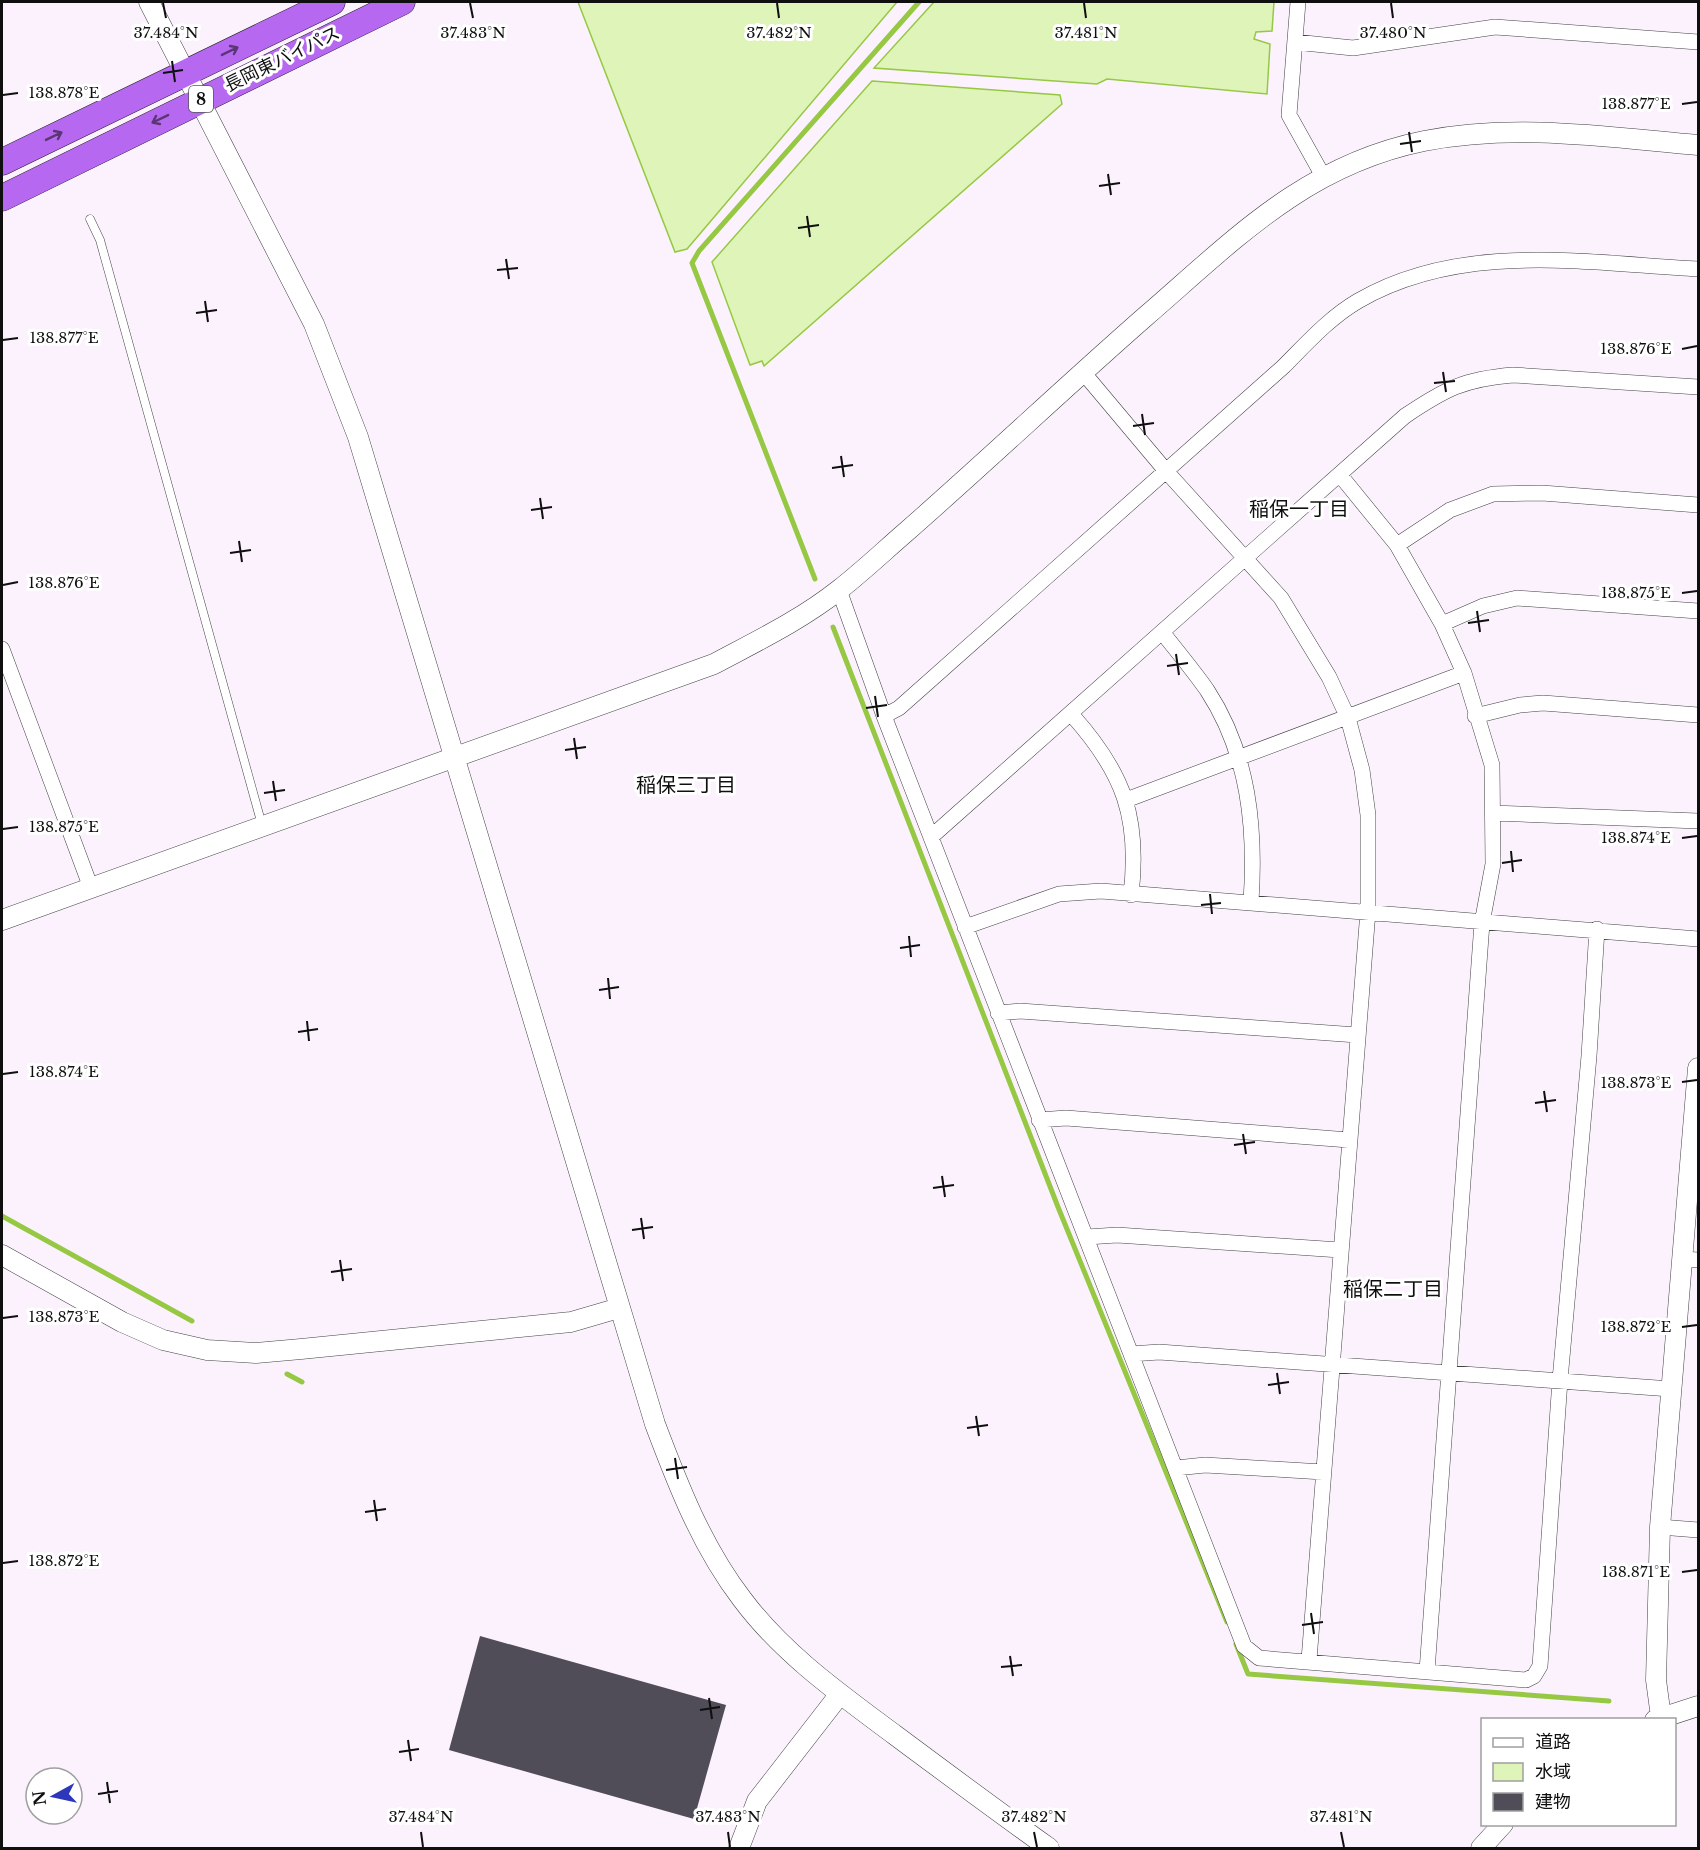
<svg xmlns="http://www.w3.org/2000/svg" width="1700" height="1850" viewBox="0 0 1700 1850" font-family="'Libre Baskerville','Noto Sans JP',serif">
<rect width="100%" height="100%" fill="#fcf2fe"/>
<!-- water -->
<path fill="#dff4b9" stroke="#96c843" stroke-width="1.5" d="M578 2H897L687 249 675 252Z
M934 2H1274L1272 31 1256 32 1254 39 1270 44 1267 94 1107 79 1097 84 874 68Z
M872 81 1060 95 1062 104 764 366 762 361 750 365 712 262Z"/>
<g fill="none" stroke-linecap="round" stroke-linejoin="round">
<!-- stream -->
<path stroke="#96c843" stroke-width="5" d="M815 579 692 263 699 251 919 2
M833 627 1058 1207 1227 1622
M2 1216 192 1321
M287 1374 302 1382
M1236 1644 1248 1674 1609 1701"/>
</g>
<!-- building -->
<path fill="#504c58" d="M480 1636 726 1705 694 1819 449 1750Z"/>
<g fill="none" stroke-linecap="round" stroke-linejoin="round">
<!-- service casing -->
<g stroke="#424242" stroke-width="9">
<path id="service" d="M90 219 100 240 262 825"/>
</g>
<!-- minor casing -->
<g stroke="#424242" stroke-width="16">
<path id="minor" d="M1298 2 1289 115 1323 176
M1295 42 1353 48 1495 27 1698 42
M1082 371 1166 471 1281 598 1329 677 1348 718 1362 770 1368 815V911L1309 1660
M1340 475 1397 545 1442 624 1464 673 1492 765 1493 864 1482 923 1427 1671
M1397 545 1450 510 1493 494 1542 493 1698 505
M839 590 884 716 1244 1646 1259 1658 1526 1680 1534 1676 1540 1666 1560 1380 1589 1056 1597 929
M1442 624 1483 606 1517 598 1698 611
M1162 632C1177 651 1193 670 1207 690 1249 754 1256 828 1251 902
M2 649 91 888
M1072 715C1124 773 1140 818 1131 895
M884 716 899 708 1283 367C1306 344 1329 318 1358 301 1461 241 1586 263 1698 269
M1475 716 1520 705 1543 703 1698 715
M1126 800 1464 673
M1492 813 1698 821
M931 837 1405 416C1445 389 1464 379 1513 375L1698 387
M965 927 1059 894 1101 891 1698 939
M998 1013 1020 1011 1357 1035
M1039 1120 1066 1118 1349 1140
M1087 1237 1117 1235 1340 1250
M1682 1259 1698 1260
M1131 1354 1159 1352 1671 1389
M1176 1468 1205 1465 1323 1472
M1660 1527 1698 1530"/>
</g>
<!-- tertiary casing -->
<g stroke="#424242" stroke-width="21">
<path id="tertiary" d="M149 2 314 324 358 437 655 1424C678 1485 702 1547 742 1599 783 1654 840 1694 895 1735 946 1773 997 1811 1049 1848
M2 920 714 664C757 641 801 620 840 589 863 571 884 551 906 532 987 461 1065 387 1146 316 1234 240 1305 165 1424 141 1515 123 1607 137 1698 145
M2 1255 122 1322 163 1340 207 1350 256 1353 301 1349 571 1322 619 1308
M1661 1717 1656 1680 1660 1527 1698 1068
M1655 1720 1698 1706
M739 1848 757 1801 840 1694
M1481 1848 1503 1824"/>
</g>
<!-- trunk casing -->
<g stroke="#202020" stroke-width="27">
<path id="trunk" d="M2 162 332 2
M2 198 402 2"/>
</g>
<!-- service -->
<use href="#service" stroke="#fff" stroke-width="8"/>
<!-- minor -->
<use href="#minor" stroke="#fff" stroke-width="15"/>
<!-- tertiary -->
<use href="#tertiary" stroke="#fff" stroke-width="20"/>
<!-- trunk -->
<use href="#trunk" stroke="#b668f0" stroke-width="26"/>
</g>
<!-- one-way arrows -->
<defs><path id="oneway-shaft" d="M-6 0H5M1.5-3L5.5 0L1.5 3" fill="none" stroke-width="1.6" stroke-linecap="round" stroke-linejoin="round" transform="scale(1.5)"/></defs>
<g stroke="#5a3774">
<use href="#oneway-shaft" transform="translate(230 51) rotate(-26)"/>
<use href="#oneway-shaft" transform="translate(160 119) rotate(154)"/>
<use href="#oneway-shaft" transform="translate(54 136) rotate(-26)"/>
</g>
<!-- ticks -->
<path fill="none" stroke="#0f0f0f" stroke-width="2" d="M163 3 166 18M470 3 473 18M777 3 779 18M1084 3 1086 18M1391 3 1393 18M172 61 175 82M163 73 183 70M3 95 18 93M1682 104 1697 102M1409 132 1412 152M1400 144 1421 141M1108 174 1111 195M1099 186 1120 183M807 216 810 237M798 228 819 225M506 259 509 279M497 270 518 268M205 301 208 322M196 313 217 310M3 340 18 338M1682 349 1697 346M1443 372 1446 392M1434 383 1455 381M1142 414 1145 435M1133 426 1154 423M841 456 844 477M832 468 853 465M540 498 543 519M531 510 552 507M239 541 242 562M230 553 251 550M3 585 18 582M1682 593 1697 591M1477 611 1480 632M1468 623 1489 620M1176 654 1179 675M1167 666 1188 663M875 696 878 717M866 708 887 705M574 738 577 759M565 750 586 747M273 781 276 801M264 793 285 790M3 829 18 827M1682 838 1697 836M1511 851 1513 872M1502 863 1522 860M1210 894 1212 914M1201 905 1221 903M909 936 911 957M900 948 920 945M608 978 610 999M599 990 619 987M307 1021 309 1041M298 1032 318 1029M3 1074 18 1072M1682 1082 1697 1080M1544 1091 1547 1112M1535 1103 1556 1100M1243 1134 1246 1154M1234 1145 1255 1142M942 1176 945 1197M933 1188 954 1185M641 1218 644 1239M632 1230 653 1227M340 1260 343 1281M331 1272 352 1269M3 1318 18 1316M1682 1327 1697 1325M1277 1373 1280 1394M1268 1385 1289 1382M976 1416 979 1436M967 1428 988 1425M675 1458 678 1479M666 1470 687 1467M374 1500 377 1521M365 1512 386 1509M3 1563 18 1561M1682 1572 1697 1570M1311 1613 1314 1634M1302 1625 1323 1622M1010 1656 1013 1676M1001 1667 1022 1665M709 1698 712 1719M700 1710 720 1707M408 1740 411 1761M399 1752 419 1749M107 1782 110 1803M98 1794 118 1791M421 1832 423 1847M728 1832 730 1847M1034 1832 1037 1847M1341 1832 1344 1847"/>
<g text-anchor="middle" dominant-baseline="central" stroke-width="6" stroke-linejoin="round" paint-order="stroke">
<!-- shield labels -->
<rect fill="#fff" stroke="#575757" stroke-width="1.5" x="189" y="86" width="24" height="26" rx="4.5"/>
<g font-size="16" font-weight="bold" fill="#0f0f0f">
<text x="201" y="99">8</text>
</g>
<!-- street labels -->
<g font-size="18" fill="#0f0f0f" stroke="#fff">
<text transform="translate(282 59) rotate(-26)">長岡東バイパス</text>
</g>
<!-- neighbourhood labels -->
<g font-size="20" fill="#0f0f0f" stroke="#fff">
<text x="1299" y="509">稲保一丁目</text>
<text x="686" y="785">稲保三丁目</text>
<text x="1393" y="1289">稲保二丁目</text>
</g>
</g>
<g font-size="15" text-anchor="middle" fill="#0f0f0f" stroke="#fff" stroke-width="6" stroke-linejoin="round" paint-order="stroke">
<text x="166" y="38">37.484°N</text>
<text x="473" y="38">37.483°N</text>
<text x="779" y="38">37.482°N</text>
<text x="1086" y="38">37.481°N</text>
<text x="1393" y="38">37.480°N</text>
<text x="64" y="98">138.878°E</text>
<text x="1636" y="109">138.877°E</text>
<text x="64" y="343">138.877°E</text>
<text x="1636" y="354">138.876°E</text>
<text x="64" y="588">138.876°E</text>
<text x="1636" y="598">138.875°E</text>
<text x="64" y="832">138.875°E</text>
<text x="1636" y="843">138.874°E</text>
<text x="64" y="1077">138.874°E</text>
<text x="1636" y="1088">138.873°E</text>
<text x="64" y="1322">138.873°E</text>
<text x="1636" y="1332">138.872°E</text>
<text x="64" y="1566">138.872°E</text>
<text x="1636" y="1577">138.871°E</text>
<text x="421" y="1822">37.484°N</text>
<text x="728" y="1822">37.483°N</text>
<text x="1034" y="1822">37.482°N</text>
<text x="1341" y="1822">37.481°N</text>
</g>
<!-- border -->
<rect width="1700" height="1850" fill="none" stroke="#0f0f0f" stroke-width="6"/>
<!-- legend -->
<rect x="1481" y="1718" width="195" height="108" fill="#ffffff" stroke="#9f9f9f" stroke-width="1.5"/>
<rect x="1493" y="1738" width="30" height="9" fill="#ffffff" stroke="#9f9f9f" stroke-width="1.5"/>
<text x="1535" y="1748" font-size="18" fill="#0f0f0f">道路</text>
<rect x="1493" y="1763" width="30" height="18" fill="#dff4b9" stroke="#9f9f9f" stroke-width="1.5"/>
<text x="1535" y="1778" font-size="18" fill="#0f0f0f">水域</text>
<rect x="1493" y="1793" width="30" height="18" fill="#504c58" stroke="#9f9f9f" stroke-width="1.5"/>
<text x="1535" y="1808" font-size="18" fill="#0f0f0f">建物</text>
<!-- north arrow -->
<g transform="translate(54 1796) rotate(262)"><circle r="28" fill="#ffffff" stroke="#9f9f9f" stroke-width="1.5"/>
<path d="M0-4.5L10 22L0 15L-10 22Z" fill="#2d37ba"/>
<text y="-9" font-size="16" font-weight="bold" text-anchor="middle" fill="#0f0f0f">N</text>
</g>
</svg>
